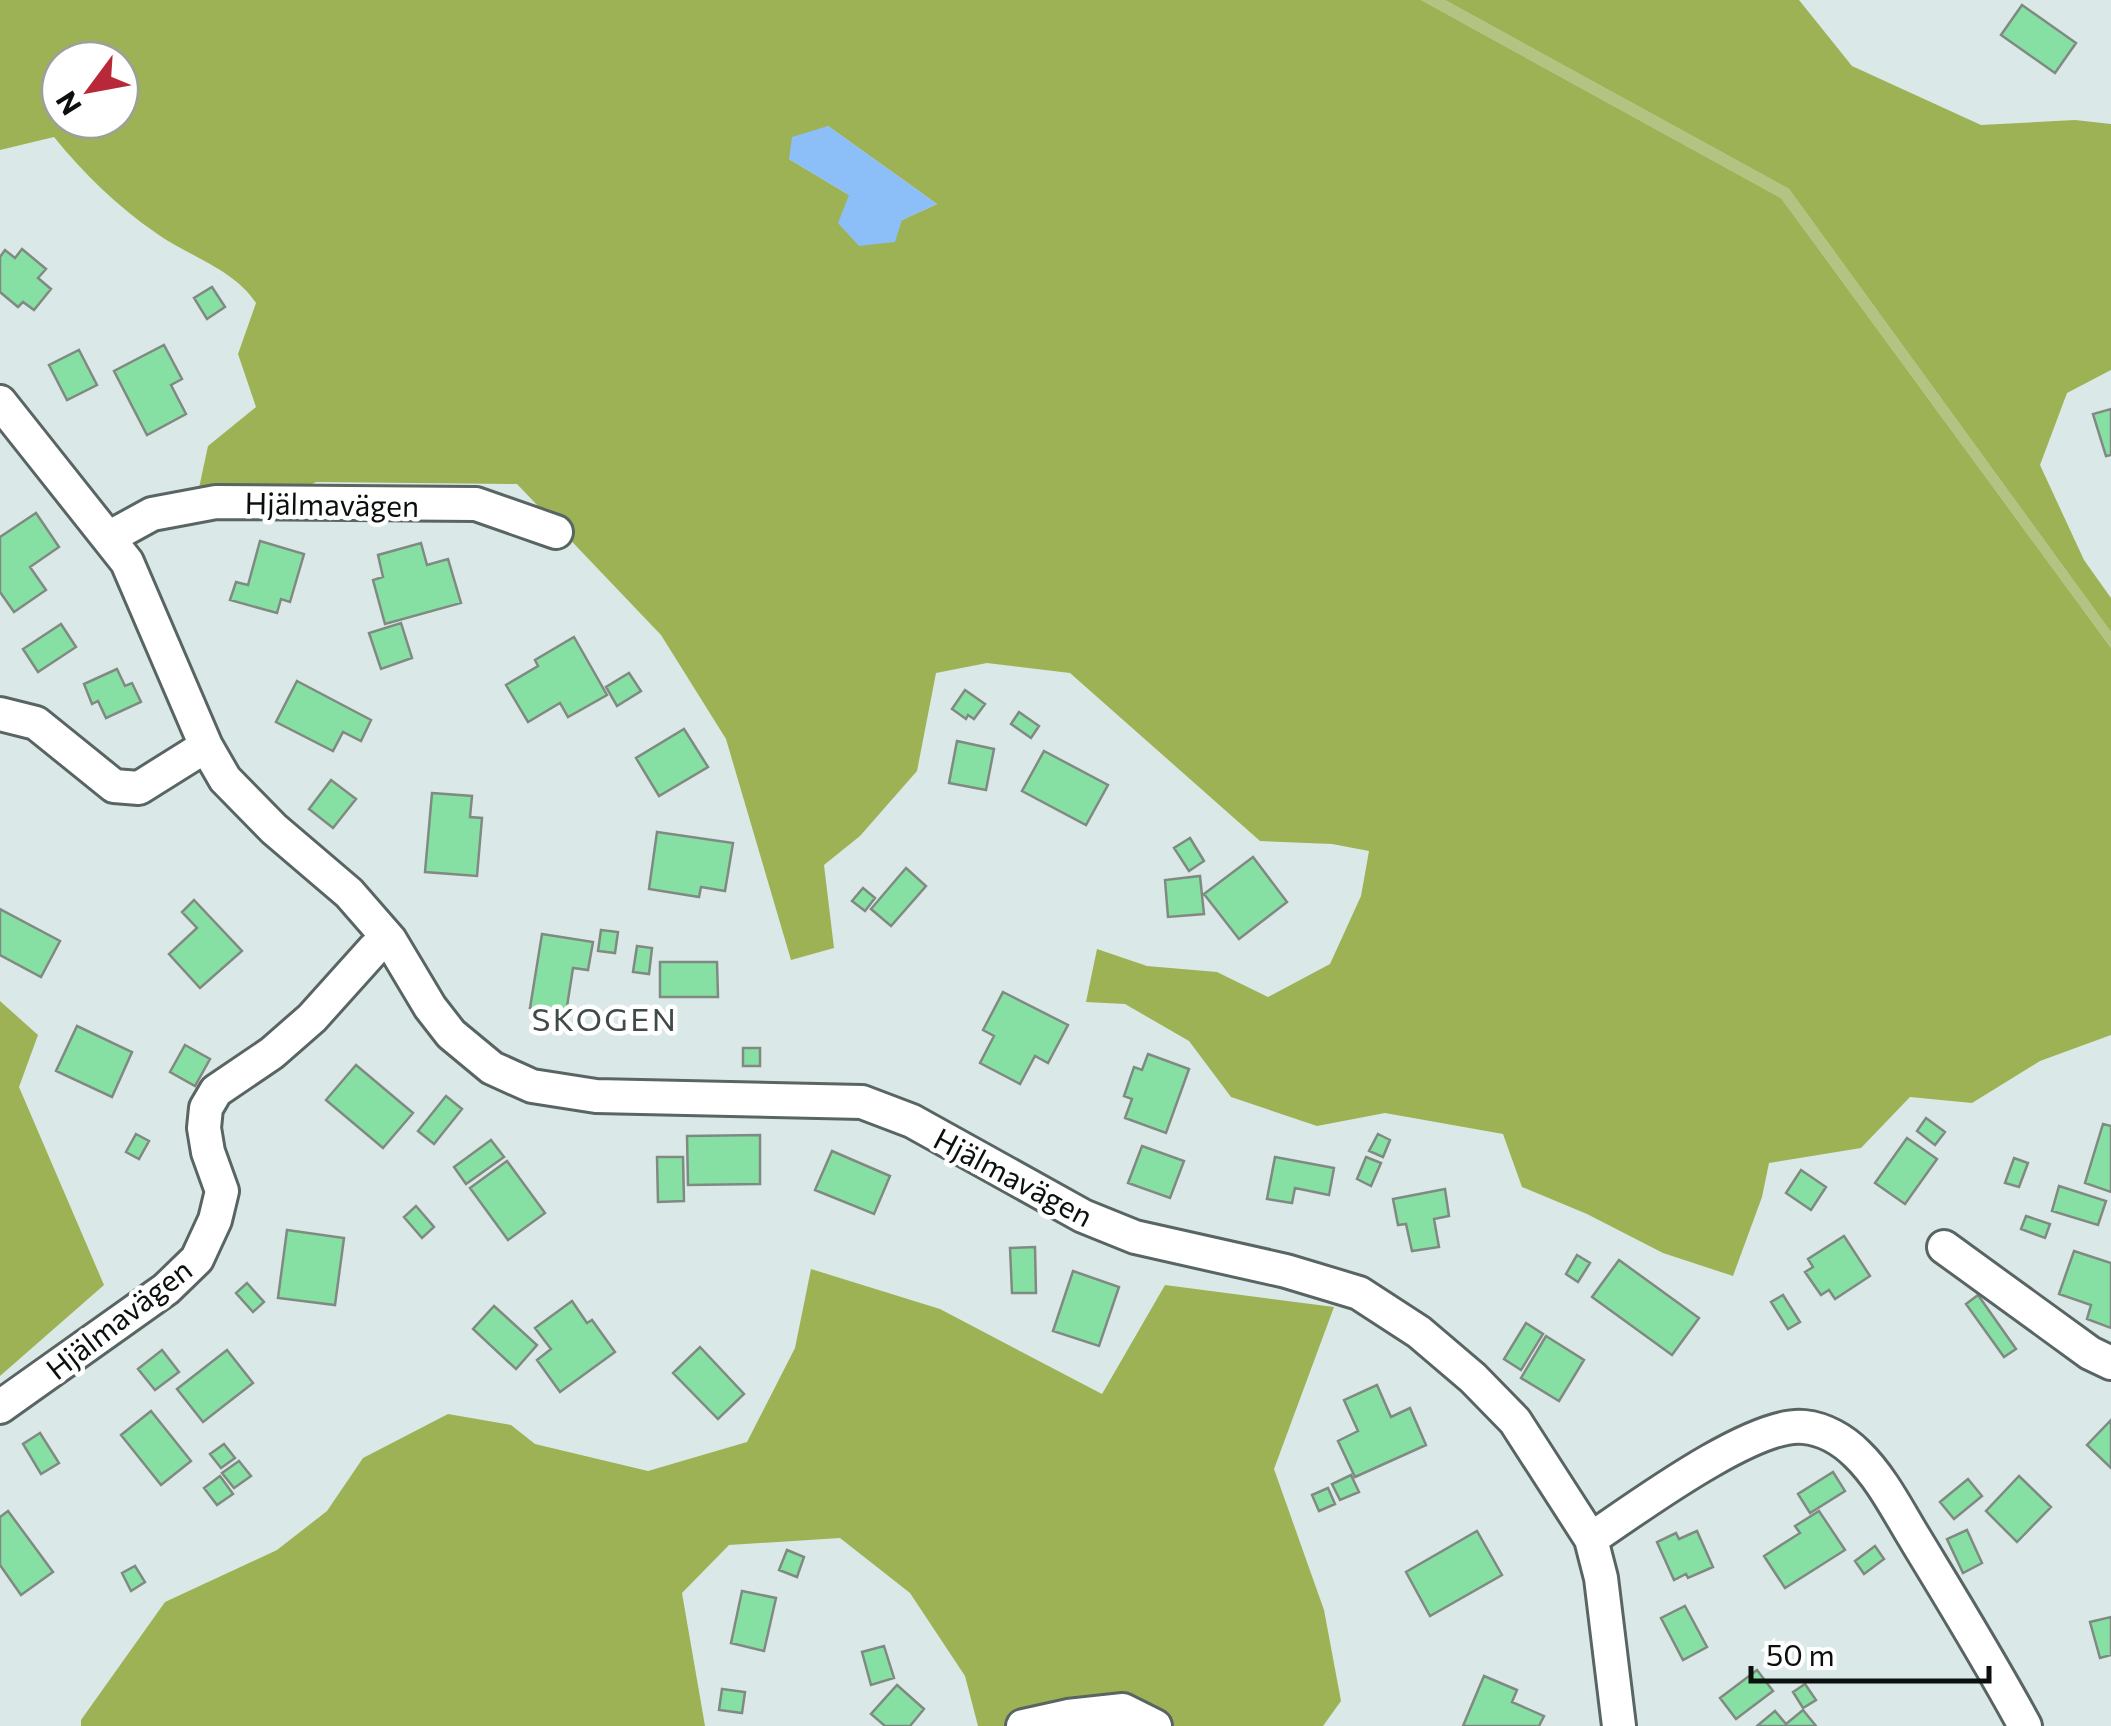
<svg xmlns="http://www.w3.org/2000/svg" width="2111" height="1726" viewBox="0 0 2111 1726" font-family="Commissioner,sans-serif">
<rect width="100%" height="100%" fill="#dae9e7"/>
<!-- green -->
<path fill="#b3c381" d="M1421 0H1445L1789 189 2111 632V648L1781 198Z"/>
<!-- forest -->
<path fill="#9db255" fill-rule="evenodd" d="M0 0H1421L1781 198 2111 648V1035L2040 1061 1972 1103 1910 1097 1861 1148 1769 1163 1762 1197 1733 1276 1663 1253 1587 1214 1522 1187 1503 1134 1385 1113 1317 1126 1231 1097 1189 1041 1125 1004 1086 1002 1097 949 1147 966 1217 972 1268 997 1330 964 1361 896 1369 851 1332 844 1260 841 1070 673 987 663 936 673 917 771 860 836 824 865 834 948 791 960 726 739 661 635 517 484 316 482 293 494 257 485 199 488 208 446 256 407 238 354 256 303C234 269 188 256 156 233 117 206 84 174 54 137L0 150ZM60 60H120V120H60ZM828 126 937 204 902 220 849 195 789 159Z
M1445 0H1799L1852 66 1981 125 2075 120 2111 124V370L2067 393 2040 465 2084 560 2111 598V632L1789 189Z
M0 1001 38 1035 19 1087 104 1285 0 1376Z
M811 1269 940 1309 1102 1394 1165 1285 1334 1307 1274 1469 1324 1610 1341 1701 1323 1726H978L965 1676 910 1593 840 1538 729 1545 682 1593 705 1726H81V1720L165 1602 277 1550 327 1511 363 1458 448 1414 511 1425 535 1444 648 1471 747 1442 795 1348Z"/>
<!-- water -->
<path fill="#8cbef7" d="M828 126 937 204 902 220 895 242 859 246 838 223 849 195 789 159 792 137Z"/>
<!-- building -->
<path fill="#87e0a3" stroke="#808a82" stroke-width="2.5" d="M2022 5 2076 43 2055 73 2001 35Z
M22 249 46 269 38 278 51 289 34 310 23 302 18 307 0 292V257L5 250 15 258Z
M212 287 225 307 207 319 194 298Z
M164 345 182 379 171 385 186 414 147 435 114 371Z
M79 350 97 385 67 400 49 365Z
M2111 409V455L2106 456 2093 414Z
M36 513 59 547 30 567 46 590 14 612 0 592V537Z
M260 541 304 554 290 602 281 599 277 613 230 600 236 582 248 585Z
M421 543 427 565 448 559 461 603 385 624 373 580 383 577 378 555Z
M401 623 412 658 381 669 369 633Z
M61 624 76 647 38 672 23 649Z
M574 637 607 695 568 717 560 703 528 722 506 685 538 666 535 660Z
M117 669 125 686 132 683 141 702 106 718 98 701 92 704 84 684Z
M629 673 641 691 617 706 606 687Z
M297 681 371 720 361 741 343 732 333 751 276 722Z
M965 690 985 704 974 719 968 715 966 719 952 709Z
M1019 712 1039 726 1031 738 1011 724Z
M684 729 708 767 659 796 636 758Z
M957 741 994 749 986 790 949 783Z
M1044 751 1108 785 1086 825 1022 791Z
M331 780 356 799 333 828 309 809Z
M432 793 472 796 470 817 482 818 477 876 425 872Z
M657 832 733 843 725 891 701 887 699 897 649 889Z
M1190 838 1204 861 1189 871 1174 848Z
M1253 857 1287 902 1239 939 1204 894Z
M906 868 926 886 891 926 871 909Z
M1200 876 1204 914 1168 917 1165 880Z
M863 888 875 898 865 911 852 901Z
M194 900 242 951 200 988 169 954 197 928 182 912Z
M0 909 60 941 41 977 0 955Z
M601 930 618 932 615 953 598 951Z
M542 934 593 942 588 970 573 968 566 1013 530 1008Z
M637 946 652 948 649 974 633 972Z
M660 962H717L718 997H660Z
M1003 992 1068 1025 1048 1063 1035 1056 1020 1084 980 1063 994 1036 983 1030Z
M77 1026 132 1052 112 1097 56 1071Z
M185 1045 210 1059 195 1086 170 1072Z
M743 1048H760V1066H743Z
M1148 1054 1189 1069 1166 1133 1125 1118 1132 1099 1124 1096 1134 1067 1142 1070Z
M356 1065 413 1113 383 1148 326 1100Z
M446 1096 462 1109 434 1144 418 1131Z
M1926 1118 1945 1132 1935 1145 1917 1131Z
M2103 1124 2111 1126V1192L2085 1183Z
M136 1134 149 1141 139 1159 126 1152Z
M1378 1134 1390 1140 1383 1157 1369 1151Z
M760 1135V1184L688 1185 687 1136Z
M1907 1138 1937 1159 1905 1204 1875 1183Z
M491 1140 504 1157 466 1184 454 1167Z
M1142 1146 1184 1161 1170 1198 1128 1183Z
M832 1151 890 1176 874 1214 815 1190Z
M657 1157H683L684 1201 658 1202Z
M1275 1157 1334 1168 1329 1195 1295 1188 1292 1203 1267 1199Z
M1366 1157 1381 1163 1371 1186 1357 1179Z
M2014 1158 2028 1163 2019 1187 2005 1183Z
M507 1161 545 1213 508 1240 470 1188Z
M1801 1170 1826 1187 1811 1210 1786 1193Z
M2059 1186 2106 1201 2098 1225 2052 1211Z
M1445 1189 1449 1216 1434 1219 1439 1247 1412 1251 1406 1224 1398 1225 1393 1199Z
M416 1206 434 1227 422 1238 404 1217Z
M2026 1216 2050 1224 2045 1238 2021 1229Z
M287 1230 344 1238 335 1305 278 1298Z
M1844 1236 1870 1276 1835 1299 1829 1290 1821 1295 1805 1272 1813 1267 1808 1259Z
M1035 1247 1036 1293H1012L1010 1248Z
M2074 1251 2111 1263V1328L2087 1319 2091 1305 2059 1294Z
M1577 1255 1590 1263 1578 1282 1566 1274Z
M1619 1260 1699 1318 1672 1355 1592 1297Z
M1073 1271 1119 1287 1099 1346 1053 1331Z
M247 1283 264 1302 253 1312 236 1293Z
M1783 1295 1800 1322 1788 1329 1771 1302Z
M1978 1295 2016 1349 2004 1357 1966 1304Z
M572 1301 587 1323 592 1320 615 1352 560 1392 537 1360 551 1349 535 1328Z
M494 1306 537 1345 516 1369 473 1329Z
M1526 1323 1543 1334 1521 1370 1504 1359Z
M1546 1336 1584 1360 1559 1401 1521 1378Z
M700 1347 744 1394 718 1419 673 1373Z
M162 1350 179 1372 155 1390 138 1369Z
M227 1350 253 1383 203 1422 177 1389Z
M1377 1385 1391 1417 1410 1408 1426 1445 1355 1477 1338 1441 1358 1431 1344 1400Z
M151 1411 191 1461 161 1485 121 1435Z
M2111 1420V1468L2087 1445Z
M40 1433 59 1463 41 1474 23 1444Z
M224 1444 235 1458 221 1468 210 1454Z
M239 1461 251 1476 234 1488 222 1473Z
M1833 1472 1845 1491 1810 1513 1798 1494Z
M1351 1475 1359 1492 1340 1500 1332 1484Z
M220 1476 233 1494 217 1505 204 1488Z
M2019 1476 2051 1507 2017 1542 1986 1511Z
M1968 1479 1982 1496 1954 1519 1940 1502Z
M1328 1488 1335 1504 1319 1511 1312 1495Z
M8 1511 53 1572 21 1595 0 1565V1517Z
M1819 1511 1845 1550 1785 1588 1764 1556 1800 1533 1795 1526Z
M1967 1530 1982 1563 1963 1573 1947 1539Z
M1477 1531 1502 1575 1430 1616 1406 1572Z
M1697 1531 1713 1567 1688 1578 1686 1574 1674 1580 1657 1542 1676 1533 1679 1539Z
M1875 1546 1884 1559 1864 1574 1855 1561Z
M787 1550 804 1557 797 1577 779 1570Z
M135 1566 145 1582 131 1591 122 1573Z
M742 1591 776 1598 764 1651 731 1643Z
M1685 1606 1707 1647 1683 1660 1661 1618Z
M2111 1617V1655L2100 1658 2090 1622Z
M884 1646 894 1678 871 1685 862 1652Z
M1757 1670 1773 1691 1736 1719 1720 1698Z
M1484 1676 1517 1690 1512 1702 1544 1716 1539 1726H1463Z
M1805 1684 1816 1700 1803 1708 1793 1692Z
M897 1685 924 1709 910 1726H885L871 1714Z
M722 1689 745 1692 742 1713 719 1710Z
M1803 1710 1816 1726H1757L1775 1711 1786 1724Z"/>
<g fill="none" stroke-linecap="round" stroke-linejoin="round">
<!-- minor casing -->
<g stroke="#586563" stroke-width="38">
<path id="minor" d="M0 402 127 562 206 746 225 779 274 829 349 893 390 940 430 1007 451 1034 492 1068 532 1086 596 1096 862 1102 912 1121 1083 1216 1135 1237 1286 1271 1359 1293 1419 1332 1473 1378 1515 1421 1591 1539 1601 1578 1619 1726
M110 537 152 514 216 502 476 504 556 532
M0 714 36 723 114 786 139 788 206 746
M1944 1247 2090 1353 2111 1363
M0 1407 166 1289 197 1259 215 1220 222 1191 208 1152 204 1128 206 1108 216 1091 272 1053 312 1018 374 949 390 940
M1591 1539C1634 1510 1754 1421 1804 1427 1824 1429 1843 1440 1857 1454 1882 1478 1899 1513 1917 1542 1954 1603 1991 1663 2025 1726
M1023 1726 1068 1716 1123 1710 1155 1726"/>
</g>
<!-- minor -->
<use href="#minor" stroke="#fff" stroke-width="32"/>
</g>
<g text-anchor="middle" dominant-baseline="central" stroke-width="9" stroke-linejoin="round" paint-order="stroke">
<!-- street labels -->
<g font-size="30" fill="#0b100f" stroke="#fff">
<text transform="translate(332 503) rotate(1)">Hjälmavägen</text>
<text transform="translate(1014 1176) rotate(28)">Hjälmavägen</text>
<text transform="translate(118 1318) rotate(-38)">Hjälmavägen</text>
</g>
<!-- neighbourhood labels -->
<g font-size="32" letter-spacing="2.5" fill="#3e4b49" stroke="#fff">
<text x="605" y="1018">SKOGEN</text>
</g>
</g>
<!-- north arrow -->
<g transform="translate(90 90) rotate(238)"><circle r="48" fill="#ffffff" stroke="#9d9f9f" stroke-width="2.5"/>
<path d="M0-8L18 38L0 25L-18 38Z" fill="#b92839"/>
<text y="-15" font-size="28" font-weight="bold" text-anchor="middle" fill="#0b100f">N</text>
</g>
<!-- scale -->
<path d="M1751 1666v15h238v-15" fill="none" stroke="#0b100f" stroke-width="5"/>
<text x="1766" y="1666" font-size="30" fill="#0b100f" stroke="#ffffff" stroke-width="8" paint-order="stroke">50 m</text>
</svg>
